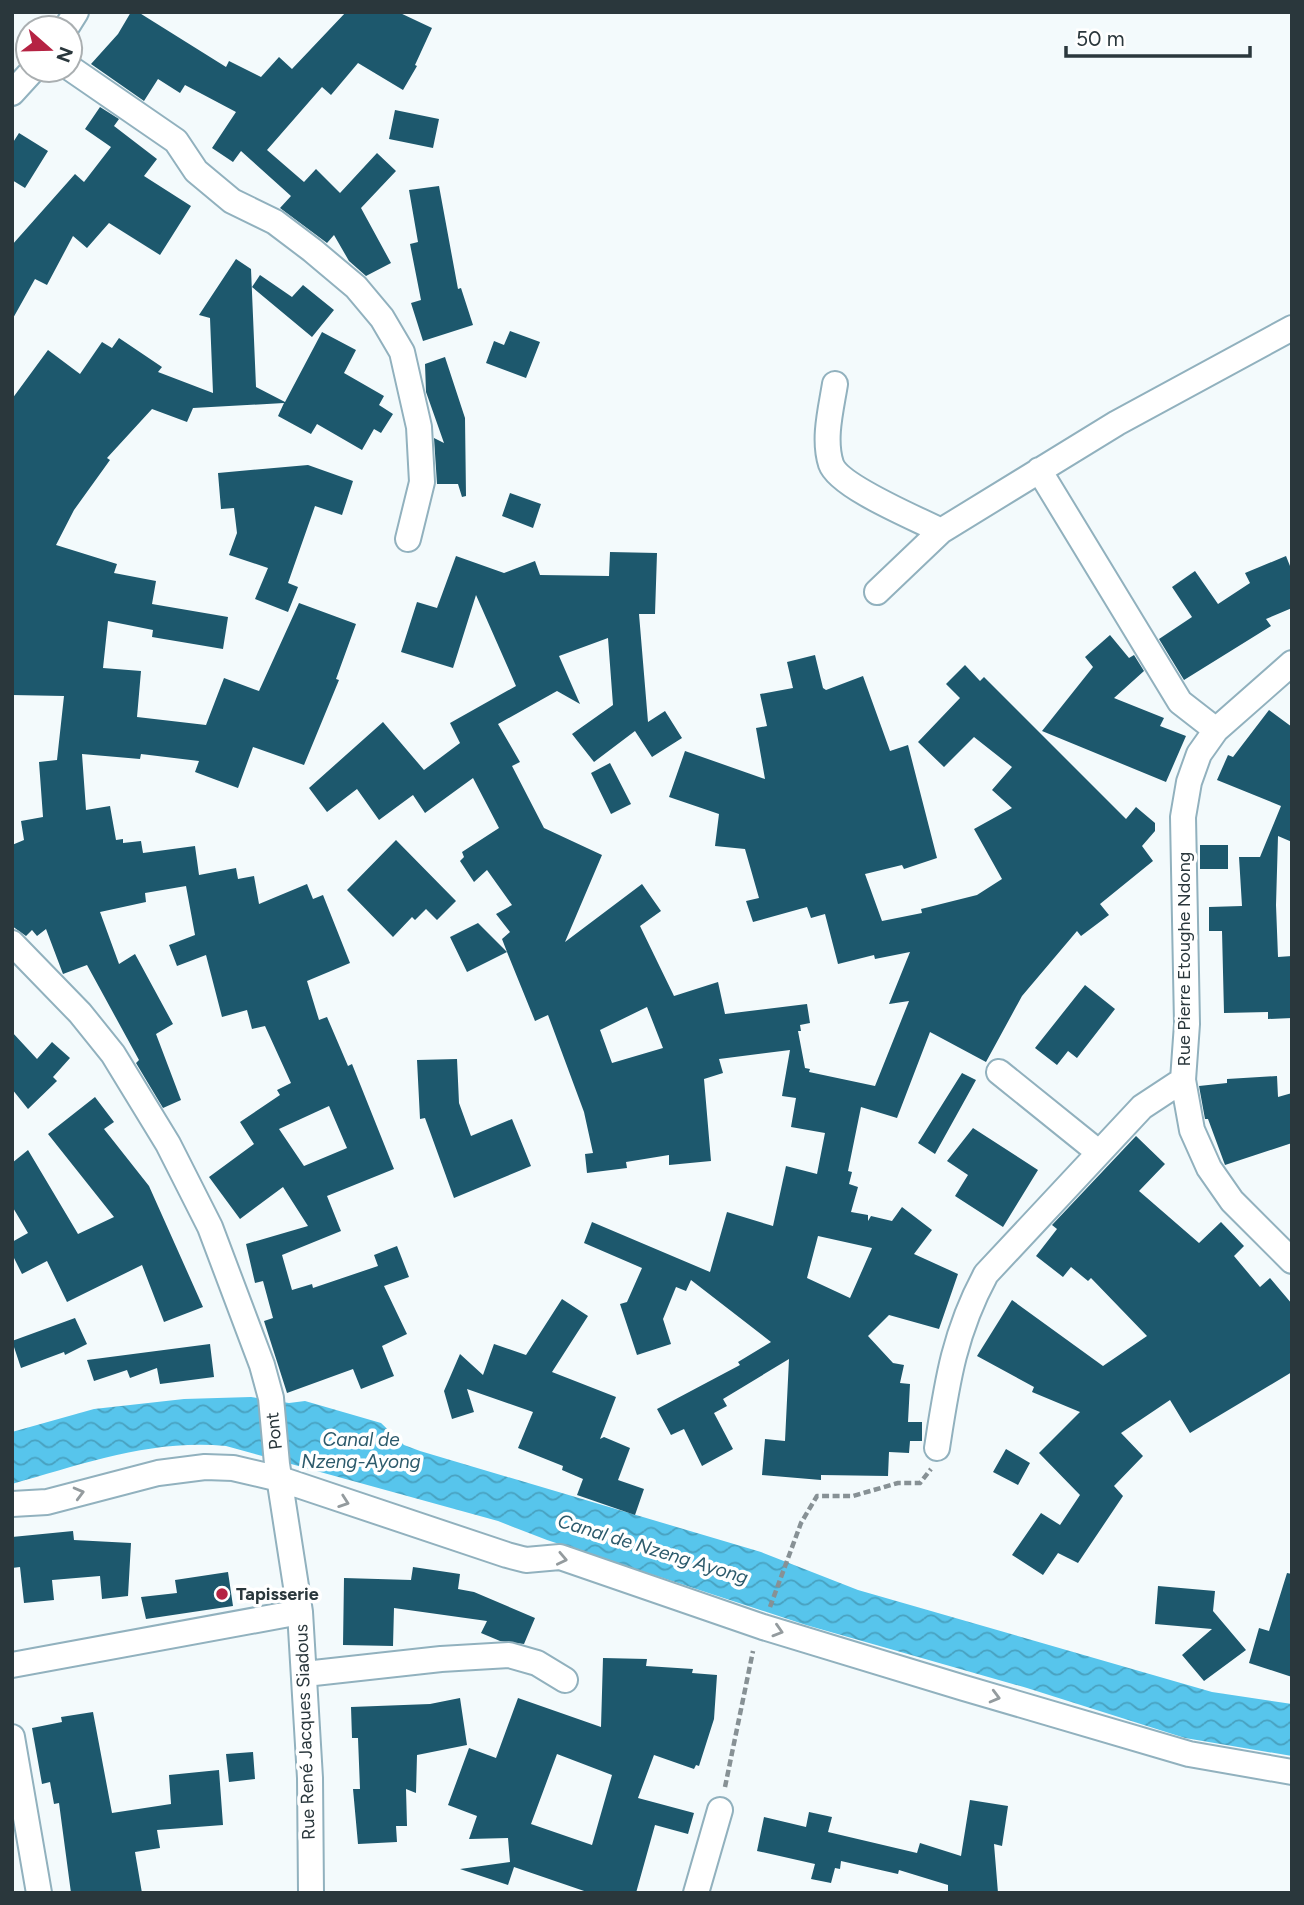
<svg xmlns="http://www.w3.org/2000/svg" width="1304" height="1905" viewBox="0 0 1304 1905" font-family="Figtree,sans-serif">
<defs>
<pattern id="water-waves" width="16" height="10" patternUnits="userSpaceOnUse" patternTransform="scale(1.75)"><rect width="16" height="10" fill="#57c5ec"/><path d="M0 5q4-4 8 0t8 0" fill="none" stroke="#48a1c0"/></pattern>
</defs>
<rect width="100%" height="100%" fill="#f3fafc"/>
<!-- water -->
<path fill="url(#water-waves)" d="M251 1397 289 1403 305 1401 381 1423 404 1445 420 1451 761 1552 858 1590 1212 1692 1292 1704V1756L1185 1738 1027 1688 806 1625 547 1540 498 1521 226 1446C151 1439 83 1464 12 1484V1432L94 1409 184 1399Z"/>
<!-- building -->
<path fill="#1d586d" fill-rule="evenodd" d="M131 12H138L226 67 229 61 261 77 279 57 292 69 346 12H398L432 28 415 65 417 66 403 90 358 63 331 95 322 87 267 150 304 182 316 169 340 193 377 153 396 171 361 208 391 263 366 276 349 261 334 235 327 243 280 208 291 196 241 151 233 162 212 148 236 112 185 85 180 93 158 79 144 101 91 64 118 34Z
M100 107 119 119 114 126 157 159 144 176 191 206 160 255 109 223 87 248 73 236 47 285 35 279 12 320V245L75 174 84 182 111 147 85 129Z
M395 110 439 119 433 148 389 139Z
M19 133 48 151 25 188 12 180V144Z
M439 186 458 289 461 288 473 325 423 341 411 303 421 300 410 244 418 242 409 190Z
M236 259 251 269 256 387 285 402 322 332 356 350 344 373 384 396 379 405 393 414 381 433 374 429 362 450 317 424 311 434 278 416 284 403 193 408 187 422 152 409 107 458 110 460 74 510 56 545 117 564 114 573 156 581 152 604 228 617 223 649 152 637 153 630 108 621 103 668 141 671 137 717 206 725 224 678 259 691 299 603 356 624 336 679 339 680 304 765 253 747 238 788 195 772 199 761 141 754 140 759 82 754 86 810 110 806 116 840 123 839V843L141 841 143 853 195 846 199 875 236 868 238 879 254 876 259 904 307 884 313 899 323 895 350 963 307 981 319 1020 327 1017 348 1066 352 1064 394 1169 327 1196 341 1231 282 1255 292 1290 312 1284 313 1288 378 1266 374 1255 397 1246 409 1277 384 1286 407 1334 382 1346 394 1376 361 1389 353 1369 287 1393 264 1321 273 1318 263 1281 255 1283 246 1244 308 1226 283 1187 240 1219 209 1177 254 1144 240 1122 280 1095 277 1090 291 1083 265 1026 252 1029 247 1010 222 1017 206 955 177 966 169 945 195 935 186 886 145 893 146 902 100 912 119 964 135 954 173 1024 156 1034 181 1100 163 1108 136 1063 139 1060 87 965 63 974 46 929 37 936 32 930 26 936 12 926V845L24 840 21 821 43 817 39 762 57 760 64 696 12 695V399L48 350 80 374 102 342 112 348 119 338 162 367 158 372 213 393 210 318 199 315ZM329 1106 347 1148 304 1166 279 1129Z
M260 275 292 297 303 285 334 310 312 337 252 287Z
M510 331 540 342 526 378 486 363 494 341 504 345Z
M445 357 465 418 466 496 462 497 458 484H437L434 438 444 443 426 392 425 364Z
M308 465 353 481 342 515 315 506 288 583 298 587 288 612 255 599 268 568 229 555 237 533 234 508 221 509 218 473Z
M510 493 541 504 533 528 502 516Z
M610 552 657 553 655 614H639L648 722 665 711 682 738 652 757 635 731 594 762 572 734 613 705 608 638 559 656 580 704 557 691 498 724 520 762 512 766 544 828 602 855 565 942 642 884 661 911 640 926 674 996 718 982 725 1014 807 1004 810 1023 800 1025 801 1031H798L805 1068 810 1069 809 1072 875 1086 909 1001 889 1004 910 952 875 959 874 955 838 964 825 914 811 918 807 907 753 922 746 901 759 898 745 849 715 846 719 814 669 797 685 751 765 779 756 728 767 726 760 694 793 688 787 662 815 655 823 688 826 690 863 676 890 751 908 745 937 858 904 869 902 865 865 874 882 921 922 913 921 909 977 895 1002 879 974 829 1012 808 992 790 1012 767 974 737 944 767 918 742 960 698 946 684 965 665 980 681 984 677 1126 819 1136 807 1155 823V831L1142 846 1153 861 1100 904 1109 915 1081 936 1077 931 1022 996 986 1062 930 1032 897 1118 861 1107 848 1171 852 1172 849 1184 858 1187 851 1212 868 1215V1221L871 1216 892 1221 902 1207 932 1230 914 1254 958 1274 939 1329 889 1315 868 1336 893 1363 904 1365 900 1383 910 1384 908 1422H922V1441H910L909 1453 889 1452 888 1476 821 1475V1480L762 1475 765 1439 785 1441 789 1359 723 1399 727 1406 714 1413 733 1449 702 1466 684 1429 671 1435 657 1409 740 1365 738 1362 771 1342 691 1280 686 1291 676 1287 663 1319 671 1344 637 1355 620 1304 627 1302 642 1268 584 1243 592 1222 710 1272 727 1212 773 1226 786 1166 817 1174 825 1133 791 1127 796 1098 782 1096 790 1050 719 1059 723 1073 704 1079 711 1161 669 1165V1155L626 1162 627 1168 587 1173 585 1154 593 1153 584 1112 548 1015 535 1021 507 952 467 972 450 937 478 923 507 952 502 939 510 932 496 914 512 905 487 870 474 882 460 861 464 857 462 852 499 828 473 778 425 813 413 795 379 820 357 789 327 812 309 788 383 722 424 770 460 743 450 723 516 686 476 595 453 668 401 652 417 602 437 608 456 556 504 573 535 561 540 575 609 576ZM647 1007 663 1048 612 1063 600 1030ZM818 1236 872 1248 850 1298 807 1278Z
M1286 556 1292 571V608L1266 619 1271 626 1184 680 1159 639 1192 617 1172 587 1195 571 1218 604 1250 583 1245 573Z
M1110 635 1129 658 1134 655 1144 671 1114 698 1164 718 1160 726 1186 736 1166 782 1042 731 1093 667 1085 657Z
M1269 710 1292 727V842L1278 836 1276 905 1278 957 1292 956V1018L1268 1019V1012L1224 1013 1222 931H1209V907L1242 906 1239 857H1260L1281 806 1217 780 1228 755 1233 757Z
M610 763 631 804 611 814 591 773Z
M396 840 456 901 437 920 426 909 415 920 412 917 393 937 347 890Z
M1200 845H1228V869H1200Z
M1085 985 1115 1009 1077 1058 1068 1051 1057 1065 1035 1048Z
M12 1032 37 1059 52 1042 70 1058 53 1077 57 1081 28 1109 12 1089Z
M457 1059 459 1103 471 1136 512 1119 531 1166 454 1198 425 1118 420 1119 417 1060Z
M962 1073 976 1080 935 1154 918 1143Z
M1277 1076 1278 1097 1292 1093V1143L1225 1165 1208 1119H1205L1199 1086 1227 1083V1079Z
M95 1097 114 1122 104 1129 149 1186 203 1307 164 1322 142 1265 67 1302 47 1261 22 1274 12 1254V1242L28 1233 12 1206V1163L28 1150 78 1234 114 1217 48 1134Z
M973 1128 1038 1170 1003 1227 955 1196 968 1175 947 1161Z
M1136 1136 1165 1164 1139 1191 1199 1243 1221 1222 1244 1246 1234 1256 1260 1287 1270 1278 1292 1304V1372L1190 1433 1170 1400 1121 1433 1143 1456 1114 1486 1123 1496 1078 1563 1058 1553 1043 1575 1012 1555 1041 1513 1060 1525 1080 1495 1039 1453 1080 1412 1032 1392 1034 1387 977 1356 1012 1300 1103 1366 1147 1336 1091 1278 1088 1281 1071 1267 1063 1277 1036 1256 1057 1229 1052 1225Z
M562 1299 588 1316 552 1372 616 1397 600 1439 604 1437 630 1448 618 1480 644 1489 635 1515 577 1495 583 1479 562 1470 563 1466 518 1448 533 1412 467 1389 474 1412 452 1419 444 1391 460 1354 483 1375 494 1344 526 1355Z
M75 1318 87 1344 65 1355 64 1352 21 1368 12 1341Z
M210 1344 214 1377 160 1384 157 1368 130 1378 127 1370 94 1381 87 1360Z
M1006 1449 1030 1463 1018 1485 993 1472Z
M73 1531 74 1540 131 1543 128 1596 102 1599 100 1576 52 1580 54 1600 24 1603 20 1567 12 1568V1537Z
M413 1567 460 1574 458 1589 474 1592 535 1618 524 1644 500 1641 481 1633 487 1621 394 1608 393 1646 343 1645 344 1578 411 1580Z
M228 1572 233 1606 146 1619 141 1597 177 1593 175 1580Z
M1287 1573 1292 1574V1677L1249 1663 1259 1628 1269 1631Z
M1158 1586 1215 1591 1213 1611 1246 1650 1204 1681 1182 1655 1212 1629 1155 1624Z
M603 1658 647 1659 646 1666 693 1669 692 1673 717 1675 714 1719 699 1766 696 1765 694 1769 654 1755 638 1798 694 1813 688 1834 655 1825 636 1893H590L514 1867 508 1885 460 1869 510 1862 508 1838 469 1839 477 1816 448 1805 469 1748 496 1758 518 1698 601 1727ZM557 1754 612 1775 592 1845 531 1824Z
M460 1698 467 1745 417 1755 416 1793 406 1789 407 1826H396L397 1842 358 1844 353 1789H360L358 1738H352L351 1707 430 1704Z
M93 1712 112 1813 171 1804 169 1775 219 1770 223 1825 157 1830 160 1848 135 1852 142 1893H71L59 1803 54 1804 50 1782 42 1784 32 1728 62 1722 61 1717Z
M253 1752 255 1779 229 1782 226 1754Z
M970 1800 1008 1806 1002 1846 994 1844 998 1893H948V1885L899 1870 898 1874 841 1861 840 1869 835 1868 831 1883 811 1879 815 1864 757 1851 764 1817 806 1827 809 1812 832 1817 828 1832 917 1853 920 1843 961 1856Z"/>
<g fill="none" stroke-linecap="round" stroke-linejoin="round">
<!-- minor casing -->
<g stroke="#91b1be" stroke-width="28">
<path id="minor" d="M66 28 76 12
M70 68 176 141 196 171 232 201 275 222 312 250 356 287 382 318 402 352 419 427 422 482 408 539
M12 93 33 70
M835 384C831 409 823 439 831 464 839 487 918 519 941 531
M1039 470 1180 702 1216 730
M877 592 941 531 1117 423 1292 328
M1292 663 1216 730 1199 754 1189 782 1183 817 1187 1024 1183 1080 1192 1130 1209 1168 1232 1201 1292 1261
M12 943 80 1013 113 1054 168 1144 210 1227 262 1365 271 1398 277 1464 300 1612 310 1778 311 1893
M999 1072 1097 1151
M937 1448C947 1383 954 1333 986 1274L1142 1107 1183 1080
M12 1504 47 1502 158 1473 205 1467 233 1468 280 1479 507 1555 526 1560 560 1557 763 1627 964 1688 1189 1754 1292 1772
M12 1665 300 1612
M305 1674 441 1659 509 1655 537 1663 565 1680
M12 1737 39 1893
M696 1893 720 1810"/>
</g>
<!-- path -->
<path stroke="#879195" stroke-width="4.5" stroke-dasharray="7 3.5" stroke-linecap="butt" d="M770 1607 801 1523 817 1496H853L898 1483H920L931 1469
M725 1787 753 1651"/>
<!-- minor -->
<use href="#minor" stroke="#fff" stroke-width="24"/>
</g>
<!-- one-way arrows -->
<defs><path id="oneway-chevron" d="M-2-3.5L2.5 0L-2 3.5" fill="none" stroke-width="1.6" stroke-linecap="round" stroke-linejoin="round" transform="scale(1.75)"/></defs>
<g stroke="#949b9e">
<use href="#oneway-chevron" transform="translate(79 1493) rotate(-15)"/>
<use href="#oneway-chevron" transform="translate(344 1502) rotate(19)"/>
<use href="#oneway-chevron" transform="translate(562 1559) rotate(12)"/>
<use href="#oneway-chevron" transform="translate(778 1631) rotate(17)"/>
<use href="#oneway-chevron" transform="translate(995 1697) rotate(15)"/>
</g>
<!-- markers -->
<circle fill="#b52343" stroke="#fff" stroke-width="2.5" cx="222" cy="1594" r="7"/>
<g text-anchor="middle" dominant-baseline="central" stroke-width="7" stroke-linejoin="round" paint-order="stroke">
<!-- street labels -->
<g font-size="18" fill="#2a373c" stroke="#fff">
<text transform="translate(1184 959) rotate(-90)">Rue Pierre Etoughe Ndong</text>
<text transform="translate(274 1431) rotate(-96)">Pont</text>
<text transform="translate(305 1732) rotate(-92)">Rue René Jacques Siadous</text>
</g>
<!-- poi labels -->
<g font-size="18" font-weight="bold" fill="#2a373c" stroke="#fff" text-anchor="start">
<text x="236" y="1594">Tapisserie</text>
</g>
<!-- water labels -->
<g font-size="19" font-style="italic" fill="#2c5a6b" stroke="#fff">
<text x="361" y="1439">Canal de<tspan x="361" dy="22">Nzeng-Ayong</tspan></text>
<text transform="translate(653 1549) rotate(17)">Canal de Nzeng Ayong</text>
</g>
</g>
<!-- border -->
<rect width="1304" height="1905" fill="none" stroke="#2a373c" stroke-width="28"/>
<!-- north arrow -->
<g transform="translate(49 49) rotate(110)"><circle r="33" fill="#ffffff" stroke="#aaafb1" stroke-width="2"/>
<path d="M0-5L12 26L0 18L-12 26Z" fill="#b52343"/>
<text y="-10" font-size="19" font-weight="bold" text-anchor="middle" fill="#2a373c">N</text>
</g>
<!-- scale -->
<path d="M1066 46v10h184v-10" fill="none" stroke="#2a373c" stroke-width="3.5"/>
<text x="1076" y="46" font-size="21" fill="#2a373c" stroke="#ffffff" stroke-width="5" paint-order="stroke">50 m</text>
</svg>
